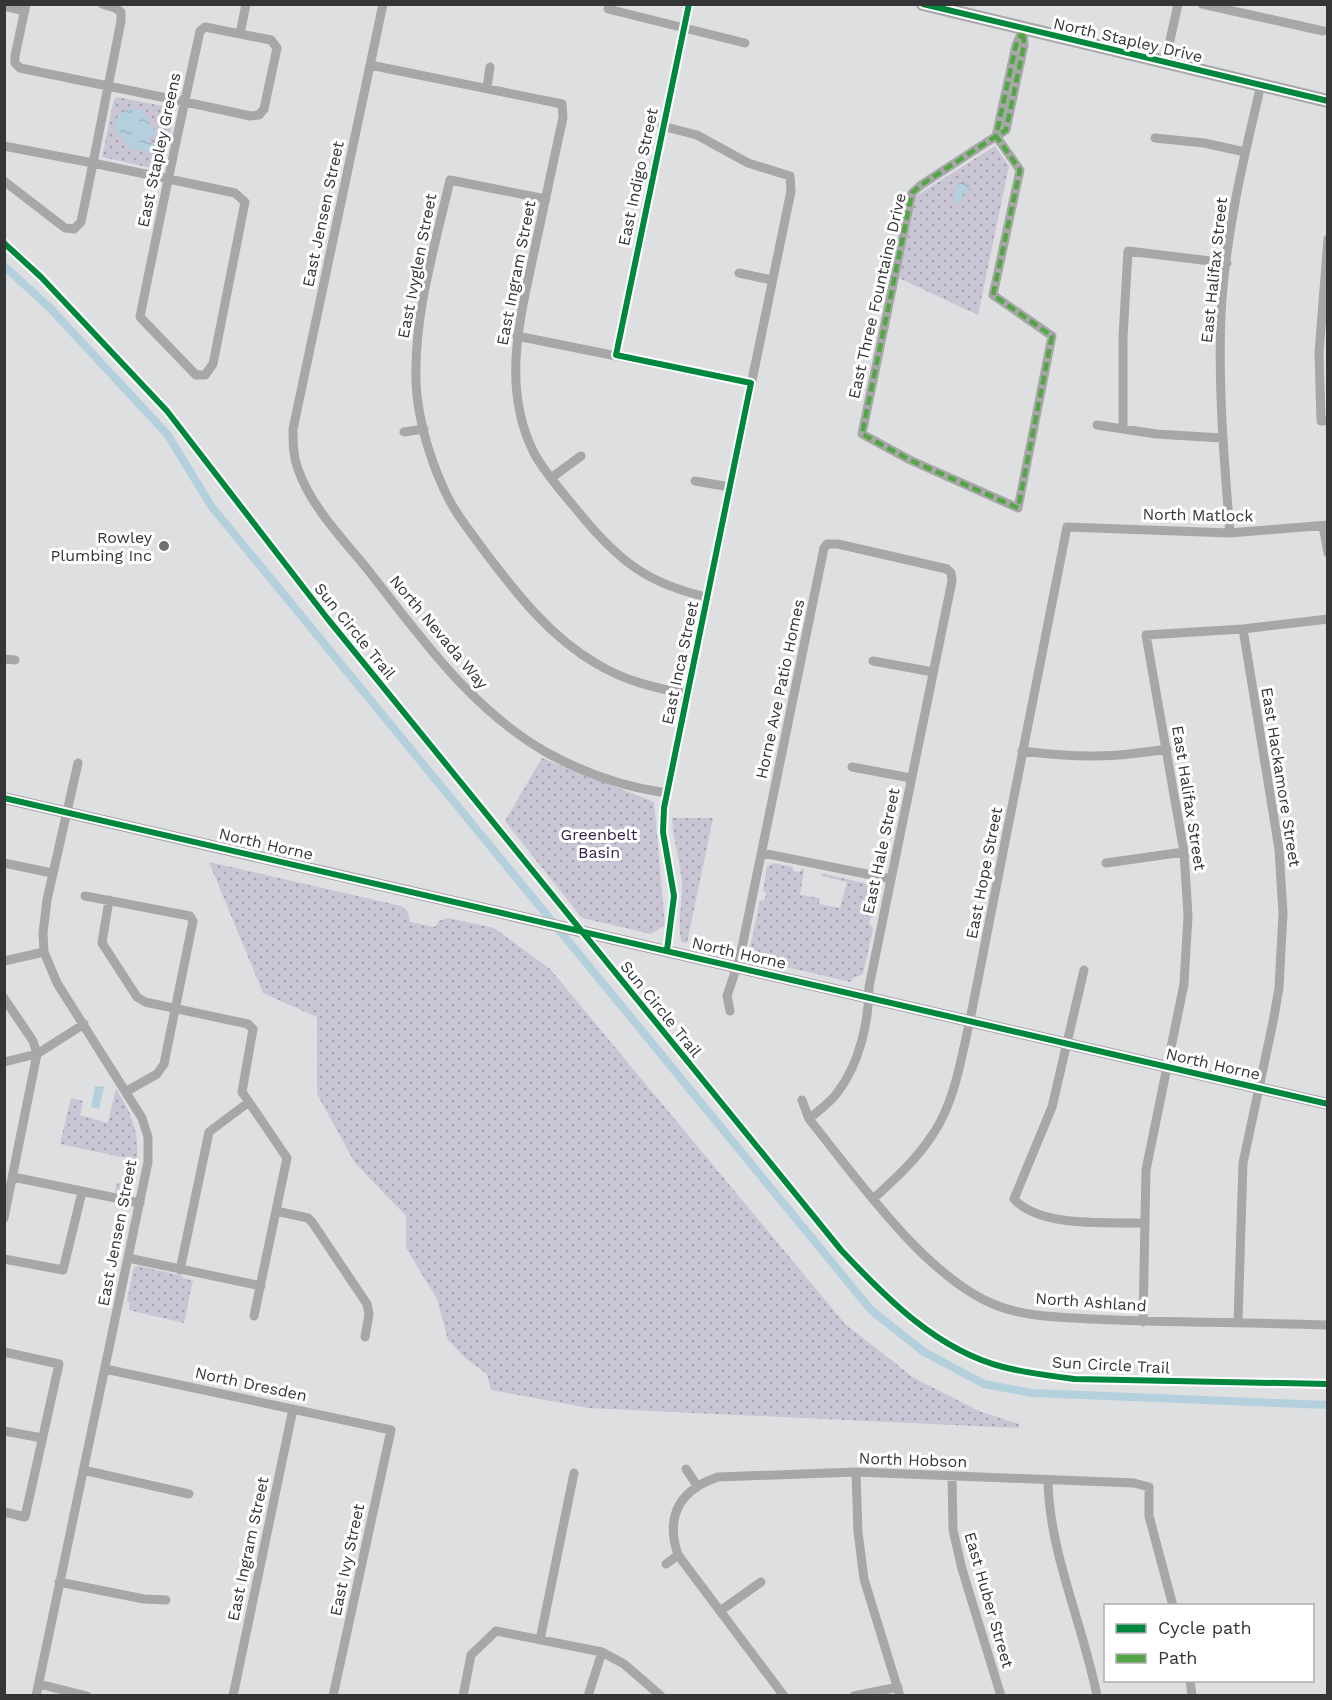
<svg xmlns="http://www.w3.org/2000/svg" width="1332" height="1700" viewBox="0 0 1332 1700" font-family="'Work Sans',sans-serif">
<defs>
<pattern id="park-dots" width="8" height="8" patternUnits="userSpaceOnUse" patternTransform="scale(1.5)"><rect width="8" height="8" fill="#c9c5d5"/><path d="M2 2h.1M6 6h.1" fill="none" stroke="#a4a1ae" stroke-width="1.8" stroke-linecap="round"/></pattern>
<pattern id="water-ripples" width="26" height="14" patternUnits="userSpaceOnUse" patternTransform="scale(1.5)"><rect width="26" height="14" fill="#b4d0dd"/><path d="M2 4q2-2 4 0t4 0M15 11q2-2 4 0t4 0" fill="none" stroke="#9bb3be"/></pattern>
</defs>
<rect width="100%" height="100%" fill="#dddfe1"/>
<!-- park -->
<path fill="url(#park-dots)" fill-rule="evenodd" d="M117 97 173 108 175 112 163 168 160 170 102 157 114 99ZM115 129 156 132 147 138 154 147Z
M995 146 1009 166 978 315 899 278 916 196Z
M542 758 654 802 665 925 651 934 582 918 505 821Z
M672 818H713L687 943 682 942C676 924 683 904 682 885 681 863 673 841 672 818Z
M209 862 401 906 408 912 410 922 435 927 439 921 448 918 494 928 550 969 845 1324 914 1378 979 1411 1019 1424V1428L589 1408 491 1390 487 1374 465 1358 448 1340 437 1299 406 1248V1216L355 1163 317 1094V1017L263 993Z
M772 863 793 867V871L800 872 801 869H804L800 895 820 898 819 904 840 908 847 882 822 876 821 873 880 887 875 916 870 919 869 923 873 929 863 974 852 979 851 982 760 961V957L750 948 760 901 765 899 766 893 763 891 767 867Z
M116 1089C141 1127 141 1148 131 1192L126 1195 115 1194 117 1183H122L127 1158 60 1144 71 1098 83 1101 80 1115 108 1123Z
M139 1266 183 1276 182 1278 193 1280 184 1323 129 1310 130 1303 127 1301 134 1267Z"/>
<!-- water -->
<path fill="url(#water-ripples)" d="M130 108 142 110 156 133 148 138 154 147 145 153 141 149H130L115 128 118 115Z
M957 182 970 185 968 194 963 193 961 203 953 201Z
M95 1086 104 1087 99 1109 91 1107Z"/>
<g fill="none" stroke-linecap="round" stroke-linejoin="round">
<!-- canal -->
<path stroke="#b4d0dd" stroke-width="8" d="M4 266 49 307 167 434 212 507 871 1310 924 1352 984 1384 1032 1393 1328 1405"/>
<!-- minor -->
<path stroke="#a7a7a8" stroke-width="9" d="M26 4 15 56V63L20 68C97 84 174 99 250 116L259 115 264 109 277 48 271 40 205 27 200 31C179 127 159 222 140 317L196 375H205L213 364 245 202 235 193 93 163 121 21V12L115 8 102 4
M383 4 293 429C293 443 293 456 298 469 311 507 343 539 368 570 420 636 469 707 544 751 583 773 623 787 667 793
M1202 4 1323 31
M4 6 25 11
M608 9 745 43
M1023 30 1016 45 996 136 1020 170 993 295 1052 336 1018 508 910 460 862 434 912 193 921 185 987 142 1006 130 1024 45 1023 30
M240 34 246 4
M1165 63 1178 4
M370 65 562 104 563 118C553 162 544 207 534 252 520 319 501 387 534 453 546 475 565 495 581 515 619 561 648 584 707 597
M487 88 490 67
M662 126 697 135 748 163 790 176 791 191 664 808 663 832 674 896 667 950
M1155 138 1204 143 1245 152
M4 146 93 163 81 222 74 229 65 228 4 181
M546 199 450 180C435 246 414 313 416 381 417 416 429 456 443 487 453 511 470 531 485 552 517 594 550 637 597 664 625 681 655 688 687 694
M1328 239 1319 353 1321 421 1328 420
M739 273 772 280
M517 336 751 383
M616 355 689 4
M1097 425 1156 434 1222 438
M1123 428V337L1128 251 1227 263
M404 432 424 429
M551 478 581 456
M695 481 730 487
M1323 526 1328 553
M1230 533C1224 460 1218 387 1221 314 1225 237 1243 160 1261 85
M4 659 15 660
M873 661 933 672
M1022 751C1078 758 1112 758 1167 749
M852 767 911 778
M762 853 891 879
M4 863 52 873
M1106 863 1184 852
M85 896 190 916 193 921 164 1064 157 1074 127 1091
M109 900 102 943 137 997 145 1002 248 1024 253 1029 242 1092 287 1158 254 1316
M4 961 44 952
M1084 970 1052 1107 1014 1199C1040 1228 1107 1222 1144 1223
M4 998 33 1041 37 1054 4 1218
M730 1011 727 996 740 957 824 548 827 544H838L947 569 951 573 952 581 869 987C869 1022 859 1065 837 1093 830 1103 818 1111 809 1119
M4 1062 37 1054 84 1024
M802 1100 809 1119C856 1177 924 1275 993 1304 1023 1317 1060 1317 1092 1319 1170 1323 1249 1322 1328 1325
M13 1177 140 1203
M873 1199C895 1179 917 1159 933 1134 955 1102 961 1058 970 1020L1067 527 1230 533 1328 525
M276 1211 308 1218 312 1222 367 1304 369 1314 365 1337
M128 1258 261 1286
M4 1259 63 1270 82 1192
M180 1270 209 1132 249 1102
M1143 1322 1146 1170 1184 984 1188 916 1184 852 1146 635 1243 629 1328 619
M1238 1322 1243 1163 1273 1022 1279 988 1283 913 1279 849 1243 629
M4 1352 59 1364 25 1517 4 1512
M105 1369 391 1430 333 1696
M4 1431 42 1438
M686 1469 696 1484
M83 1470 189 1494
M856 1472 858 1532 864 1579 900 1696
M952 1476 953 1530 962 1569 1001 1696
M1048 1480C1049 1552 1083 1624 1097 1696
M666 1564 678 1555
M59 1582 144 1599 166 1600
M720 1611 761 1582
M540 1640 574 1473
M1190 1680 1192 1696
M39 1684 87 1696
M36 1696 148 1162V1137L142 1118 57 983 44 952 43 933 47 900 78 763
M233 1696 293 1409
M463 1696 471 1655 496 1631 602 1652 624 1664 661 1696
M588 1696 602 1652
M784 1696 678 1555C665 1516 679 1490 718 1477L856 1472 1134 1483 1149 1487V1516L1173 1606
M854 1696 898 1687"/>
<!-- tertiary -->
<path stroke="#a7a7a8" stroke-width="12" d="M4 798 1328 1104"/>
<!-- secondary -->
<path stroke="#a6a7a8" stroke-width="14" d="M923 4 1328 101"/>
<!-- quiet -->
<path stroke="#53a545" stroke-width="4.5" stroke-dasharray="9 4.5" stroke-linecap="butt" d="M1023 30 1016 45 996 136 1020 170 993 295 1052 336 1018 508 910 460 862 434 912 193 921 185 987 142 1006 130 1024 45 1023 30"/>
<!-- cycleway casing -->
<g stroke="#fff" stroke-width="10">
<path id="cycleway" d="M923 4 1328 101
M4 243 41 277 167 411 327 618 841 1250C886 1298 937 1350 1003 1367 1026 1373 1051 1376 1075 1379L1328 1384
M4 798 1328 1104
M667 950 674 896 663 832 664 808 751 383 616 355 689 4"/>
</g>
<!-- cycleway -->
<use href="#cycleway" stroke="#00873e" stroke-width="6"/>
</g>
<!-- markers -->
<circle fill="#6f7072" stroke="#fff" stroke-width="2" cx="164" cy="546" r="6"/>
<g text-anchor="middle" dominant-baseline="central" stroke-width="6" stroke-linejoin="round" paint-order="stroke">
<!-- street labels -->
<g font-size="16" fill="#343537" stroke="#fff">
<text transform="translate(1128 40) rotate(13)">North Stapley Drive</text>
<text transform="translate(159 150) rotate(-78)">East Stapley Greens</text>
<text transform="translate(638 177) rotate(-78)">East Indigo Street</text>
<text transform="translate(323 214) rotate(-78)">East Jensen Street</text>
<text transform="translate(417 266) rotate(-79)">East Ivyglen Street</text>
<text transform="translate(1214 270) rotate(-84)">East Halifax Street</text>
<text transform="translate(516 273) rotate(-79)">East Ingram Street</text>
<text transform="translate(877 296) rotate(-77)">East Three Fountains Drive</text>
<text transform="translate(1198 515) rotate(1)">North Matlock</text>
<text transform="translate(355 631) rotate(51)">Sun Circle Trail</text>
<text transform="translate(439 632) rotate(50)">North Nevada Way</text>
<text transform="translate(680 663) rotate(-78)">East Inca Street</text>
<text transform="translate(780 689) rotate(-78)">Horne Ave Patio Homes</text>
<text transform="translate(1281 777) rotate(81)">East Hackamore Street</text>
<text transform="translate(1189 798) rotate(81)">East Halifax Street</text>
<text transform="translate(266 844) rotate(13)">North Horne</text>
<text transform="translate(881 851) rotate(-78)">East Hale Street</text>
<text transform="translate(984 873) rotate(-79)">East Hope Street</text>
<text transform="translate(739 953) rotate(13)">North Horne</text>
<text transform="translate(661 1009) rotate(51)">Sun Circle Trail</text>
<text transform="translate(1213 1064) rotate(13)">North Horne</text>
<text transform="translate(117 1233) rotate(-79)">East Jensen Street</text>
<text transform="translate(1091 1302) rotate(4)">North Ashland</text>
<text transform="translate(1111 1365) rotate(3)">Sun Circle Trail</text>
<text transform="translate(251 1384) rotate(12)">North Dresden</text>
<text transform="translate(913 1460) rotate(2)">North Hobson</text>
<text transform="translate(248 1549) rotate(-78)">East Ingram Street</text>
<text transform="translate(347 1560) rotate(-78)">East Ivy Street</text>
<text transform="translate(989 1600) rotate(74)">East Huber Street</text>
</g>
<!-- poi labels -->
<g font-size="16" fill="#343537" stroke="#fff" text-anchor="end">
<text x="152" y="537">Rowley<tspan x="152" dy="18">Plumbing Inc</tspan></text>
</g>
<!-- park labels -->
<g font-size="16" fill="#33224d" stroke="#fff">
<text x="599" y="834">Greenbelt<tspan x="599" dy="18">Basin</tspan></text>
</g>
</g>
<!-- border -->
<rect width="1332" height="1700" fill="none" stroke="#343537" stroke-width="12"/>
<!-- legend -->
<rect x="1104" y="1604" width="210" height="78" fill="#ffffff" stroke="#aeaeaf" stroke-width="1.5"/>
<rect x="1116" y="1624" width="30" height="9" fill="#00873e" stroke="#aeaeaf" stroke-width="1.5"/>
<text x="1158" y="1634" font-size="18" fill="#343537">Cycle path</text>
<rect x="1116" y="1654" width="30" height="9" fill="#53a545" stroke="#aeaeaf" stroke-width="1.5"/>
<text x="1158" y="1664" font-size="18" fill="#343537">Path</text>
</svg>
